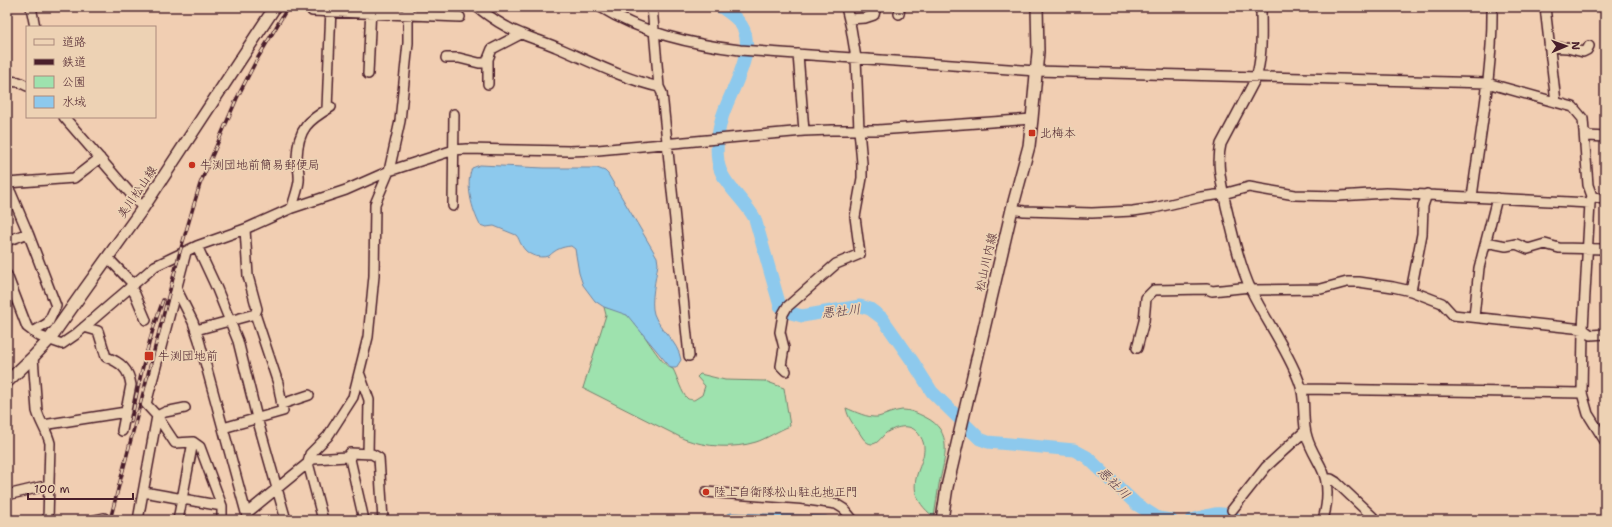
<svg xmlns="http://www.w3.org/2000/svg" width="1612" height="527" viewBox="0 0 1612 527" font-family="'Shantell Sans','Klee One',sans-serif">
<rect width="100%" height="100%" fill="#f1ceb2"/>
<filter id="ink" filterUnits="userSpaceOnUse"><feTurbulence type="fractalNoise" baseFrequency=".025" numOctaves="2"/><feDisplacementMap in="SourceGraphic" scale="8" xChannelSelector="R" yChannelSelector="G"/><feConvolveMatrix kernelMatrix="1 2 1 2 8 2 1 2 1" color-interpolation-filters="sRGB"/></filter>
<g filter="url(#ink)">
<!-- green -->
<path fill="#9ee2ae" stroke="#74806c" d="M604 307C611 309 621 311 627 315 641 325 659 365 673 369 677 376 682 395 688 399 688 399 693 400 694 400L702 395 705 386 697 377 700 374 725 380 765 381 784 388 790 426C779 430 766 439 756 442 733 449 706 447 684 439L583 388 606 315Z
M846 408C856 412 867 418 878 417 886 415 893 411 902 410 910 410 917 413 925 417 954 431 945 458 939 484 937 495 936 506 934 517 889 482 942 459 917 432 909 423 895 427 886 433 882 436 878 444 872 444 866 444 862 437 859 432 853 424 848 418 846 408Z"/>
<!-- water -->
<path fill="#8dc9ed" stroke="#72859f" d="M480 165 544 168H597L605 171 608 174 657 257 658 264C656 277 650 302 654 314 660 331 678 341 681 360L676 368H671L627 315 604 307 595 301 583 285 579 273 575 249 571 246C562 247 556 249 549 256 538 259 526 255 521 244 519 241 519 238 516 235L494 226 486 227 480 225C472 210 465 184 472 168Z
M731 513 826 516 834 520H722L728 514Z"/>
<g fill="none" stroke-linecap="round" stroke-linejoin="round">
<!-- river -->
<path stroke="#8dc9ed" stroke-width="13" d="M721 7C731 14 741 20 745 33 753 60 727 96 721 121 718 133 716 148 718 161 720 182 745 200 755 219L780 306 791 313 802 316 860 306 870 309 882 318 913 362 932 392 980 439 988 442 1074 450 1087 457 1136 504 1158 518 1171 520
M1191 520C1207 516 1222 508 1237 520"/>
<!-- minor casing -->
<g stroke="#4a1f2b" stroke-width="12">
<path id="minor" d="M31 7 35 27
M477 7C491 18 506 28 522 34 533 39 545 42 556 47 592 62 621 78 659 87
M600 7C642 33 691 44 740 50L1036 71 1487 83 1573 107 1583 119 1588 185 1592 196 1590 203 1583 329 1582 393 1588 414 1605 441
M652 7 659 87 662 93 689 356
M1261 7C1261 31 1263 55 1256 78L1221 144C1216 164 1222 186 1226 206 1233 235 1239 263 1251 290 1266 321 1287 349 1299 381 1307 399 1301 419 1307 437 1310 448 1316 457 1321 467 1330 484 1328 502 1323 520
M1545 7 1556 102
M312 11 460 17
M899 14 900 7
M849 19 865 18 874 15 876 7
M1549 47 1567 48 1583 52 1587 50 1589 46
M798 54 804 131
M446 58H459L479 63H488
M368 74 371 7
M7 81 19 82 27 86
M488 84V59L492 49 521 34
M327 109 331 7
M64 117 143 208
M1585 133 1589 136 1605 137
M7 183 74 178 100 158
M7 187 11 193 28 233 56 306 48 323 33 332
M1592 196 1605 200
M1472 197C1480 134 1493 70 1492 7
M453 206 454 114
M292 208C294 199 298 190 299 181 300 173 297 165 297 157 298 128 309 120 331 107
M1012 209 1024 211 1092 213 1133 211 1154 208 1201 197 1223 194 1249 187 1295 195 1339 196 1386 193 1590 203
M245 229 248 276 257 309 255 314
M7 241 28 233
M1486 242 1506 246 1516 244 1528 249 1545 244 1559 248 1605 249
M197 246 217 289 238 341 257 418 286 520
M186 252 146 404 157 416 175 443 193 442 200 447 222 506V520
M108 258 134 285
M7 275 27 327 39 336 62 344 75 335 155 266 197 246 245 229 292 208 346 190 389 171 454 150 466 149 569 151 598 150 804 131 832 130H878L1032 119
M130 287 135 294 146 320
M176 288 193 322 199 340 248 520
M1251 290 1321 289 1347 282H1359L1393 287 1411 291 1442 303 1453 315 1583 329 1591 335 1605 334
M1411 291 1422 234 1423 206 1427 194
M1474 317 1479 268 1497 198
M84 327 98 331 106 357C120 362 129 369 131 385L122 431
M196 330 255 314 278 383 283 411 223 428
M1137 348 1144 321 1146 298 1154 290 1207 289 1212 291 1250 287
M33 357 37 411C40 422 47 431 50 443L48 520
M786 371 781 366 784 348 780 332 783 314 787 307 836 264 860 254 855 217 862 178V163L859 130 856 58 851 28 846 7
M360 375 369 400 368 454
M1302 389 1582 393
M282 404 309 395
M43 425 126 412
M347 457 350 459 364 520
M1326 479H1331L1336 482 1376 520
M144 492 222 506
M706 492 801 499 836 504 844 509 853 520
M7 495 49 485
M1232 510 1266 467 1305 431
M247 513 313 459 347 457 350 453 372 454 379 458 383 520
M95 520 104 518
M138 520 157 416 165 412 185 408
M178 520 193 442
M323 520 308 463 310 454 328 436 353 397 368 337 374 276 375 204 389 171 400 121 408 43V7"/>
</g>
<!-- major casing -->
<g stroke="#4a1f2b" stroke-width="14">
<path id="major" d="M7 382 33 357 49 340 85 289 143 208 275 7
M942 520 947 487 1012 209 1029 146 1032 119 1038 52 1037 7"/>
</g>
<!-- minor -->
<use href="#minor" stroke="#edd2b4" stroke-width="9"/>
<!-- major -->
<use href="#major" stroke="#edd2b4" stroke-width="11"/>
<!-- rail casing -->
<g stroke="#4a1f2b" stroke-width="3.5">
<path id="rail" d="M131 422C139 380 148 340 163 300
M110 520 179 255 200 184 237 98 256 61 288 7"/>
</g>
<!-- rail -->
<use href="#rail" stroke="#edd2b4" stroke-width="2" stroke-dasharray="6" stroke-linecap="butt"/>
</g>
</g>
<!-- markers -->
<g fill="#c8321e" stroke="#edd2b4" stroke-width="1.5">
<rect x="1028" y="129" width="8" height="8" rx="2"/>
<circle cx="192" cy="165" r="4"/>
<rect x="144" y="351" width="10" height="10" rx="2"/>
<circle cx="706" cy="492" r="4"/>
</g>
<g text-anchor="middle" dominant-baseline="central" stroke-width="3.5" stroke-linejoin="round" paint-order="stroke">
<!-- poi labels -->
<g font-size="12" fill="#4a1f2b" stroke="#edd2b4" text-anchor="start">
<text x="1040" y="133">北梅本</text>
<text x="200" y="165">牛渕団地前簡易郵便局</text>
<text x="158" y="356">牛渕団地前</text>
<text x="714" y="492">陸上自衛隊松山駐屯地正門</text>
</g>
<!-- street labels -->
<g font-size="12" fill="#4a1f2b" stroke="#edd2b4">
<text transform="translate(137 192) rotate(-56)">美川松山線</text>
<text transform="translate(986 262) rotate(-77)">松山川内線</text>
</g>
<!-- water labels -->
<g font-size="13" font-style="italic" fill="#543848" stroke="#edd2b4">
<text transform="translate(841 311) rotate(-6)">悪社川</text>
<text transform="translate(1114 483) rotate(45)">悪社川</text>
</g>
</g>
<!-- margin -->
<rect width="1612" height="527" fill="none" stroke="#edd2b4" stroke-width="24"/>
<rect x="12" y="12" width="1588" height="503" fill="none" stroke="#4a1f2b" stroke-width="1.5" filter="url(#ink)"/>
<!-- legend -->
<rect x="26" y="26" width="130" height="92" fill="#edd2b4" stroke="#ac8a7d"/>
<rect x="34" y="39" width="20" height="6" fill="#edd2b4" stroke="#ac8a7d"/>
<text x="62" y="46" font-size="12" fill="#4a1f2b">道路</text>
<rect x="34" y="59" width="20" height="6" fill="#4a1f2b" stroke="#ac8a7d"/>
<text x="62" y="66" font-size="12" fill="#4a1f2b">鉄道</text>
<rect x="34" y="76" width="20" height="12" fill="#9ee2ae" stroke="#ac8a7d"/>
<text x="62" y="86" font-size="12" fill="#4a1f2b">公園</text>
<rect x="34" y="96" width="20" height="12" fill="#8dc9ed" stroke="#ac8a7d"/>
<text x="62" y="106" font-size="12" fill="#4a1f2b">水域</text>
<!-- north arrow -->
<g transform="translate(1566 46) rotate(88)" stroke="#edd2b4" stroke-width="3" paint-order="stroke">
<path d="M0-3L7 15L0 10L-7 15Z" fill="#4a1f2b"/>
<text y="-6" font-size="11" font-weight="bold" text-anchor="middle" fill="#4a1f2b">N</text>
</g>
<!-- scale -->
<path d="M28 493v6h105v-6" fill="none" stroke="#4a1f2b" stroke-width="2"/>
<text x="34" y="493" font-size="12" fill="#4a1f2b" stroke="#edd2b4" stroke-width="3" paint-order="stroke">100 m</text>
</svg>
